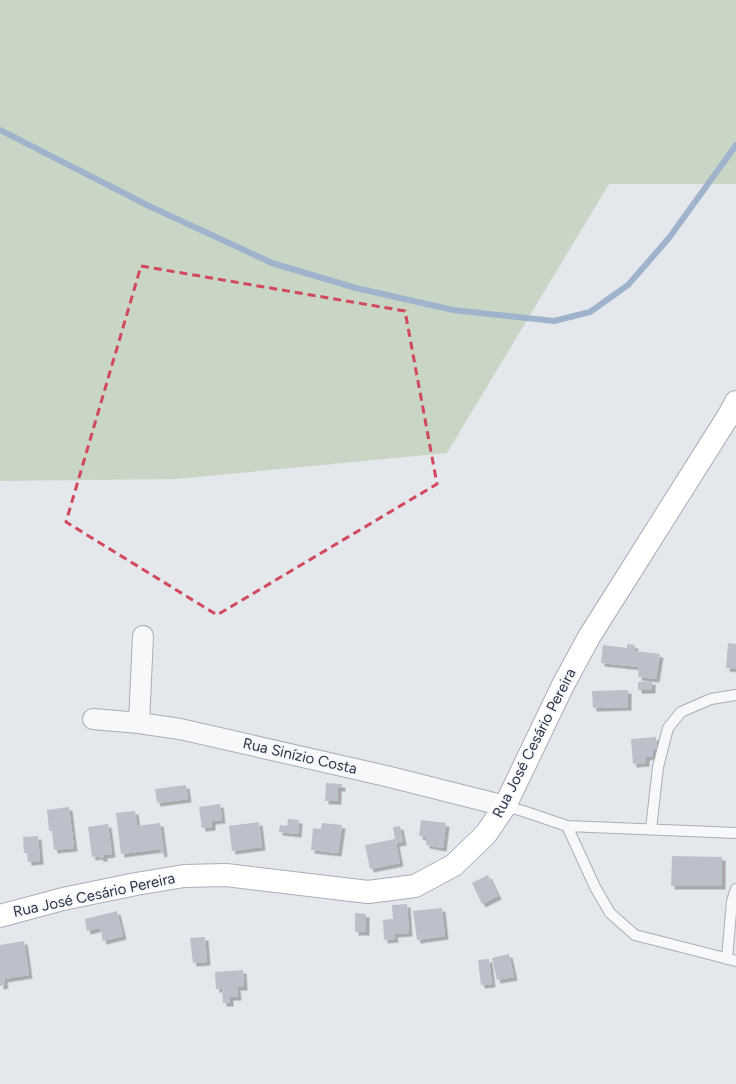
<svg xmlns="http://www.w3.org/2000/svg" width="736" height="1084" viewBox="0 0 736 1084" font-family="Figtree,sans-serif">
<defs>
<filter id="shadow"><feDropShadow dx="3.5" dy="3.5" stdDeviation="0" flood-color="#0004"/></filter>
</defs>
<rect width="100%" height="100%" fill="#e4e7ec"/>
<!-- green -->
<path fill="#c9d6c5" d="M0 0H736V184H609L447 453 177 479 0 481Z"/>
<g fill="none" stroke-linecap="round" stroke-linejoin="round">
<!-- stream -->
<path stroke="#9fb4cc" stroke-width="6" d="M0 130 149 206 272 263 356 288 453 310 554 321 590 312 628 285 669 238 736 145"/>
</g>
<!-- building -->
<path fill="#bbc0ca" filter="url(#shadow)" d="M728 643 736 644V669L726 668Z
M627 644 635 645 634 651 660 654 656 679 638 677 639 667 601 663 603 645 627 648Z
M652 681V690H638V682Z
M628 690V707L593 708 592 691Z
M656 737 657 750H653V756L646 757V763L633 764 631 739Z
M326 783 342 784V788H338V801H325Z
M186 785 188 799 157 803 155 789Z
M220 804 222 820 212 821V827L202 828 199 807Z
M69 807 74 848 54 850 52 831H49L47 810Z
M135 811 137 826 160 823 164 853 161 854 160 849 121 854 116 813Z
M288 819 299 820 298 834 279 832 280 825 287 826Z
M421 820 446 823 443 848 426 845V837L419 836Z
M259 822 262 847 232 851 229 826Z
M322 823 342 825 338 853 311 850 313 828 321 829Z
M108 824 112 854 104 855V858H100L99 856 92 857 88 827Z
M400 826 403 842 396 843 400 863 370 869 365 845 395 839 393 827Z
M38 836 40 861 28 862 27 853H24L23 837Z
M672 856 722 857V886H671Z
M488 875 498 896 482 904 472 883Z
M407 904 409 933 394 934 395 939 384 940 383 920 393 919 392 905Z
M442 908 445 936 417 940 413 911Z
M117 911 123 936 103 941 100 928 87 931 85 919Z
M355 913 366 914V932H355Z
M205 937 207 962 193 963 190 938Z
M24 941 29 975 4 979 5 985 0 986V945Z
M509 954 514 977 497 980 492 958Z
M489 959 492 984 481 985 478 960Z
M243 970 244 987H237L238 997H230V1003H223L222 989H216L215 972Z"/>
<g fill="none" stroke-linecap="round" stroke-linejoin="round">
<!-- lane casing -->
<g stroke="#a9aeb7" stroke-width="12">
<path id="lane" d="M505 806 523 811 567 826 736 833
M567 826 595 887 610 913 635 935 736 961
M651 829 658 767 668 728 681 712 711 699 736 695
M727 959 732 901 736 889"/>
</g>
<!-- street casing -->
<g stroke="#a9aeb7" stroke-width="22">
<path id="street" d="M93 719 139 723 180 729 386 776 505 806
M139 723 143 636"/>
</g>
<!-- secondary casing -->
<g stroke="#a9aeb7" stroke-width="24">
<path id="secondary" d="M0 916 63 899 136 884 184 876 226 875 368 892 415 886 454 865 486 834 505 806 563 685 589 637 729 415 736 402"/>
</g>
<!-- lane -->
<use href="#lane" stroke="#f7f8fa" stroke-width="10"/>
<!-- street -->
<use href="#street" stroke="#f7f8fa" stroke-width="20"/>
<!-- secondary -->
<use href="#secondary" stroke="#fff" stroke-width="22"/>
</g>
<!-- marked area -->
<path fill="none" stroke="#d1495b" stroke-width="3" stroke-dasharray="8 5" stroke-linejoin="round" d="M141 266 405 311 437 484 217 615 66 522Z"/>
<g text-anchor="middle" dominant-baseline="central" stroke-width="3" stroke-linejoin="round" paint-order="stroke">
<!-- street labels -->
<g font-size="15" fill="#2b3445" stroke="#f4f6f9">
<text transform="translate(534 743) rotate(-63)">Rua José Cesário Pereira</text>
<text transform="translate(300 756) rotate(13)">Rua Sinízio Costa</text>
<text transform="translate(94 895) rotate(-12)">Rua José Cesário Pereira</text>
</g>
</g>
</svg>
